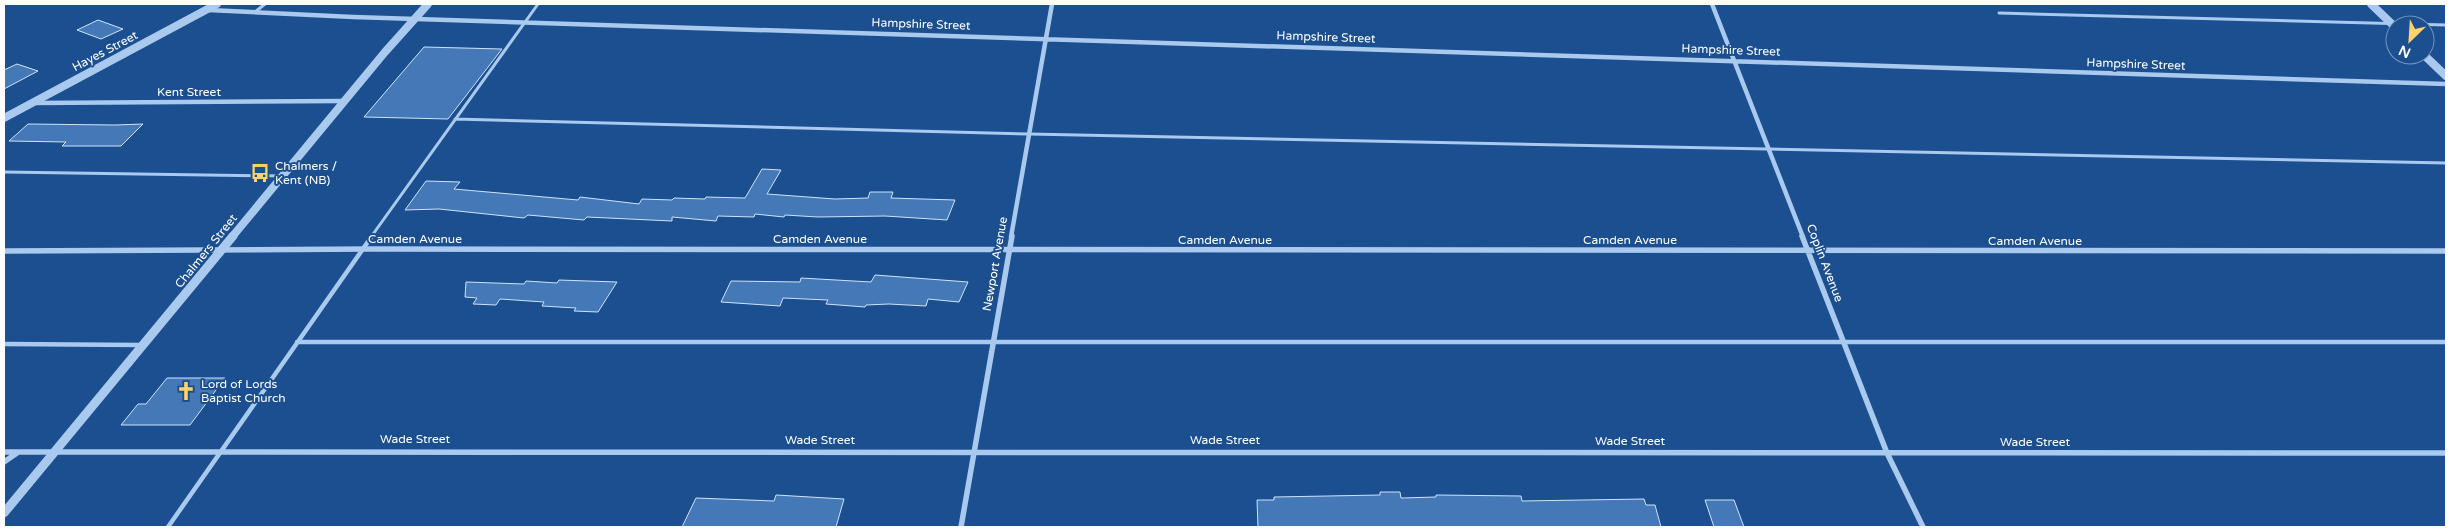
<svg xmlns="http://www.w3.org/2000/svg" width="2450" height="531" viewBox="0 0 2450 531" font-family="'Varela Round',sans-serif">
<rect width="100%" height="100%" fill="#1b4f8f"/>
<!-- building -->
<path fill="#4478b7" stroke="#cfe3fa" d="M98 20 123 29 101 39 77 30Z
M424 47 502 49 448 119 364 117Z
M17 64 38 71 4 89V70Z
M28 124 115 125 143 124 121 146H62L66 142 9 141Z
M762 169 781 170 767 194 835 199 868 198 870 192H893L891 198 955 200 947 220 885 216 818 217 785 215 784 217 755 214 754 217 718 216 716 221 672 217V221L587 217 584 220 528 215 524 218 439 209 405 210 426 181 460 182 454 189 578 200 580 197 639 204 642 199 672 200 674 198 705 199 706 197 745 198Z
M875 275 968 282 959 302 928 299 926 306 889 304 866 305 865 307 826 304 828 300 783 298 780 306 721 302 731 281 800 282 801 278 871 282Z
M559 280 617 282 598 312 574 311 576 308 542 306 544 302 500 299 496 305 473 304 477 298 465 297 466 282 524 284 526 281 557 283Z
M167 378H225L190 425H121L138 404H146Z
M1380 492H1400L1401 498 1436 497V495L1521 496 1522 501 1644 499 1646 505H1655L1661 527H1258L1257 500H1274V497L1380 495Z
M776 495 844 499 836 527H682L696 498 774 501Z
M1705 500H1734L1744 527H1714Z"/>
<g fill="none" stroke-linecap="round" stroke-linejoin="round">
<!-- service-far1 -->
<path stroke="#a9c9ee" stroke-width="3" d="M255 12 265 4
M1999 13 2446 25
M455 119 1029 134 2446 163
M4 172 281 176
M371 237 538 4"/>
<!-- service -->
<path stroke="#a9c9ee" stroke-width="4.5" d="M297 342H2446
M4 344 141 345
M168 527 372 236"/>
<!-- minor-far1 -->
<path stroke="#a9c9ee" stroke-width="4.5" d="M1712 4 1803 237
M208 10 353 17 2446 84
M35 103 344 101
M1011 237 1052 4"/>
<!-- minor -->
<path stroke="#a9c9ee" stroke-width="5.5" d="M1802 236 1887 453 1923 527
M4 251 371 249 2446 251
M4 452 2446 453
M4 462 17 453
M961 527 1012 236"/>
<!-- tertiary-far1 -->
<path stroke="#a9c9ee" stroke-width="8" d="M2371 4 2395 27
M2424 55 2446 76
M4 118 217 4
M232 237 385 52 428 4"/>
<!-- tertiary -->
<path stroke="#a9c9ee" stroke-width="9" d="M4 513 233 236"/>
</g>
<!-- icons -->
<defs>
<g id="bus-bare" transform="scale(1.5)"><path d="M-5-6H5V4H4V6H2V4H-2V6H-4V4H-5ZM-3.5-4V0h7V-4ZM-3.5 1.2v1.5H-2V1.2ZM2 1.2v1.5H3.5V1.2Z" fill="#ffd166" stroke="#1b4f8f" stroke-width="2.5" paint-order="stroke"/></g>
<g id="church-bare" transform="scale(1.5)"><path d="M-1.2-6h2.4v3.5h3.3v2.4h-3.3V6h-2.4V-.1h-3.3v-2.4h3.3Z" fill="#ffd166" stroke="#1b4f8f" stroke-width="2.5" paint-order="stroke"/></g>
</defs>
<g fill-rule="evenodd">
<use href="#bus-bare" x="260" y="173"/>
<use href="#church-bare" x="186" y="391"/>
</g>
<g text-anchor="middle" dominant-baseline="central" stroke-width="4" stroke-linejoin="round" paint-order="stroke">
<!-- street labels -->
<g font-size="12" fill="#fff" stroke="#1b4f8f">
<text transform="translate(921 24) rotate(2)">Hampshire Street</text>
<text transform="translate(1326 37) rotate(2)">Hampshire Street</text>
<text transform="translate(1731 50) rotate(2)">Hampshire Street</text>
<text transform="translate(105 51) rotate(-28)">Hayes Street</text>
<text transform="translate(2136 64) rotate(2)">Hampshire Street</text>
<text x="189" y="92">Kent Street</text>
<text x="415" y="239">Camden Avenue</text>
<text x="820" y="239">Camden Avenue</text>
<text x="1225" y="240">Camden Avenue</text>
<text x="1630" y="240">Camden Avenue</text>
<text x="2035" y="241">Camden Avenue</text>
<text transform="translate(206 251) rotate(-51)">Chalmers Street</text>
<text transform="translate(1825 263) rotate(69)">Coplin Avenue</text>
<text transform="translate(995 264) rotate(-80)">Newport Avenue</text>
<text x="415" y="439">Wade Street</text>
<text x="820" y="440">Wade Street</text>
<text x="1225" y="440">Wade Street</text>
<text x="1630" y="441">Wade Street</text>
<text x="2035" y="442">Wade Street</text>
</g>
<!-- poi labels -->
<g font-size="12" fill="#fff" stroke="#1b4f8f" text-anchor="start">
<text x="275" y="166">Chalmers /<tspan x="275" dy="14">Kent (NB)</tspan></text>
<text x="201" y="384">Lord of Lords<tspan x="201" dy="14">Baptist Church</tspan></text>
</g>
</g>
<!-- border -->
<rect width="2450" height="531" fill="none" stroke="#ffffff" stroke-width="10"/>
<!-- north arrow -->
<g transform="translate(2410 40) rotate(205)"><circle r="24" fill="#1b4f8f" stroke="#7695bc"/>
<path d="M0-4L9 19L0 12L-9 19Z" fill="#ffd166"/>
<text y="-8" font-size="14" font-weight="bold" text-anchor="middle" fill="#ffffff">N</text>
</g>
</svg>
